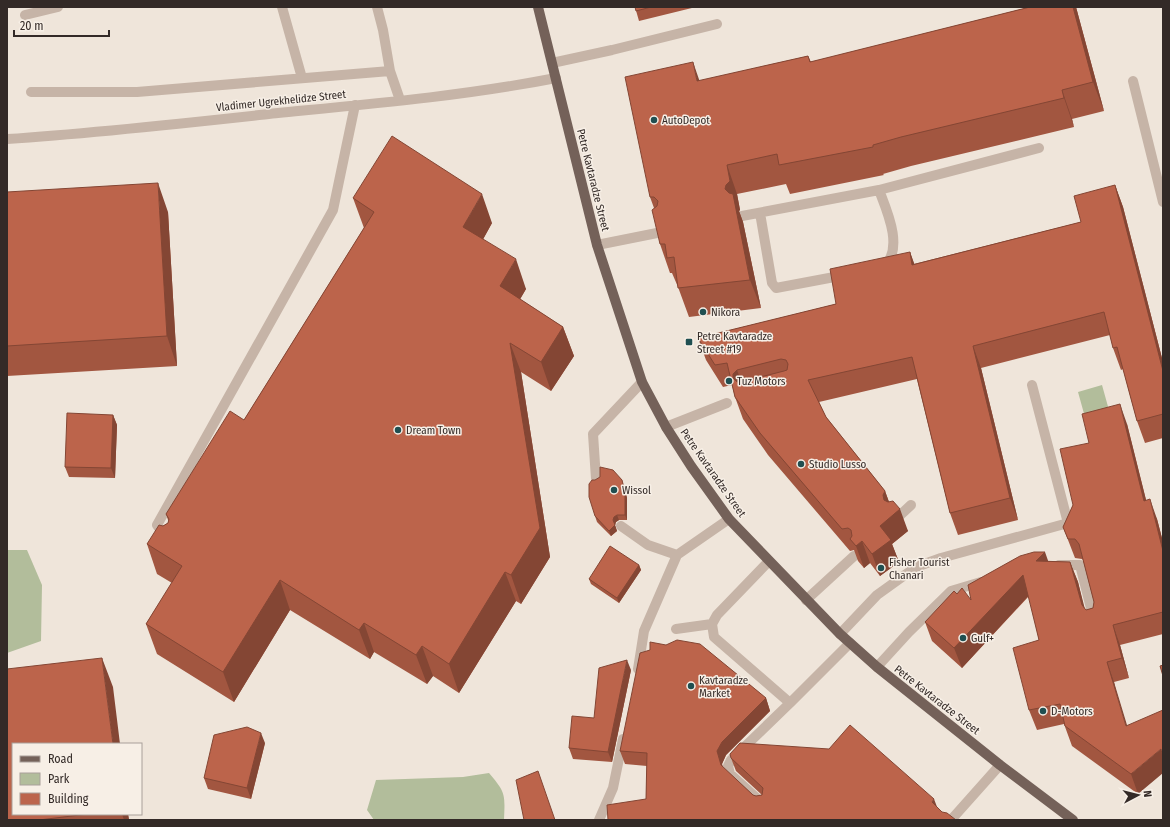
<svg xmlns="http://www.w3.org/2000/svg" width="1170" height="827" viewBox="0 0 1170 827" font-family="'Fira Sans Condensed',sans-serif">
<rect width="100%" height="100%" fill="#efe5da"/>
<!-- green -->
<path fill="#b2bd9b" d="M1102 385 1112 421 1088 428 1078 392Z
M7 550H27L42 585 41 641 7 653Z
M489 773C506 793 505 794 504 820H374L367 810 376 780 463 777Z"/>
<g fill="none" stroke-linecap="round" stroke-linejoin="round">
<!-- minor -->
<path stroke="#c6b4a7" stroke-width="10" d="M282 7 302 78
M377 7 383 30 390 71 400 100
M25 15 58 7
M552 63 612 50 717 24
M1133 81 1163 202
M31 92H137L390 71
M7 139C98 133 187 123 278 113 371 104 464 96 556 78
M879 190C887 211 904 248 884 267
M760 213 772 283 776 288 845 275
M742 216 879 190 1039 148
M597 245 662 232
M666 427 727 403
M596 479 593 434 642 382
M897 518 911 505
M621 526 648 545 677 555
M165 537 157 525 333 210 355 105
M769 561 717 615 712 624 714 637 790 703 850 643
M1059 565H1080L1094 620
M806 600 854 556
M676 629 712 624
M840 634 877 595 916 567 941 558 1068 523 1032 385
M877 667 909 632 951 591 981 582
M638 669 644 631 677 555 729 519
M762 803 730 774 728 766 731 760 790 703
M599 820 613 788 623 739
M951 820 1000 765"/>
<!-- major -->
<path stroke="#746159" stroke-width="10" d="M538 7 597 245 642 382 666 427 691 466 729 519 840 634 877 667 1000 765 1073 820"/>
</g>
<!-- wall -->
<path fill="#a25640" d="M635 7H696L639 21Z
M1030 7H1076L1104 111 1072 119 1074 127 911 166 883 174 884 175 790 194 786 184 737 194 740 210 739 211 743 222 761 308 689 317 678 287 672 273H670L660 244 654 208 650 197 699 81 808 56 811 62Z
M1115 185 1123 207 1163 362V438L1145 443 1137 421 1123 369 1121 370 1113 348 1110 335 981 368 1018 520 958 535 950 513 917 379 819 402 826 417 885 491 889 502 908 531 892 544 899 562 880 576 870 563 864 568 858 561 854 550 850 551 768 455 743 419 735 397 732 385 723 387 706 360 698 338 836 304 910 252 914 264 1081 222Z
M7 192 168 212 177 366 7 376Z
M353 198 492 223 483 239 526 289 520 299 563 327 574 356 551 391 521 372 550 557 521 604 516 601 459 693 433 676 427 684 374 652 370 659 290 610 234 702 157 654 146 624 172 583 157 574 147 544 163 526 168 523V520L166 514 244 420 364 228Z
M113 415 117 425 115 478 69 477 65 467Z
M1127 424 1146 500 1157 519 1163 542V634L1120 645 1129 678 1114 682 1138 794 1072 746 1064 724 1037 730 1029 710 1039 640 1029 596 962 668 932 641 925 622 957 594 971 600 1048 561 1070 562 1078 582 1084 608 1086 610 1093 608 1094 602 1083 560 1082 559 1075 558 1063 527 1073 505 1089 443Z
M595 480 624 485 627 498V520H619L616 522 615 525 617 531 611 536 597 522 595 516Z
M639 565 641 570 619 603 591 584 589 579Z
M631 670 612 762 573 759 569 748 594 718Z
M113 687 13 814H128L129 820H7Z
M766 698 770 711 726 755 722 764 723 768 753 795 756 796 762 795 736 771 731 758 934 799H646L647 766 625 764 620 751Z
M265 743 251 799 208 789 204 778Z"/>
<!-- shaded-wall -->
<path fill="#844634" d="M1073 7H1076L1104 111 1093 82Z
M693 62 703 91 697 81Z
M1062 90 1072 119 1074 127 1064 98Z
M727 165 737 194 740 210 739 211 743 222 761 308 750 280 725 189Z
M158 183 168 212 177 366 167 336Z
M1115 185 1123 207 1163 362V371Z
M482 194 492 223 474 256 463 227Z
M910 252 918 274 912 265Z
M516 259 526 289 511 315 500 286Z
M563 327 574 356 551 391 541 362Z
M510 343 521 372 550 557 521 604 511 575Z
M973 346 981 368 1018 520 1010 498Z
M737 370 745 392 733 378V374Z
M1120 404 1127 424 1151 520 1144 501Z
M113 415 117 425 115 478 111 468Z
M622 480 627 498V520L625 515Z
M885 491 893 513 900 509 908 531 892 544 899 562 880 576 872 554 880 526 884 500 883 495Z
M1150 499 1157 519 1163 542V551Z
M617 515 619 520 616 522 615 525 617 531 611 536 609 531 614 517Z
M862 541 870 563 864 568 856 546Z
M1045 552 1052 572 1036 561Z
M1070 562 1078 582 1089 625 1082 605Z
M639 565 641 570 619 603 617 598Z
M505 572 516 601 459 693 449 664Z
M1023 575 1030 594 962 668 954 648Z
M280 580 290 610 234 702 223 672Z
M364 623 374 652 370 659 359 630Z
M1113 625 1120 645 1129 678 1122 658Z
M422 646 433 676 427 684 416 655Z
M102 658 113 687 120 744H113Z
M627 660 631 670 612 762 608 752Z
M1107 662 1114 682 1133 745 1126 726Z
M766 698 770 711 726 755 722 764 725 778 721 765 717 751 722 742Z
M261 733 265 743 251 799 247 788Z
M1161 749 1163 756V773L1138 794 1131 774Z
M934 799 939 812 932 802Z
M122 814H128L129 820H124Z"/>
<!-- building -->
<path fill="#bc644b" stroke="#844634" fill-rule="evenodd" d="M635 7H651L636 11Z
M1030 7H1073L1093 82 1062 90 1064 98 901 137 873 145V147L779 165 777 154 727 165 730 181 726 185 725 189 729 193 733 194 750 280 678 288 674 257 667 258 665 244H660L652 210 657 206 658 201 654 197H650L625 77 693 62 697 81 808 56 810 62Z
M392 136 482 194 463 227 516 259 500 286 563 327 541 362 510 343 540 528 511 575 505 572 449 664 422 646 416 655 364 623 359 630 280 580 223 672 146 624 182 566 147 544 159 525 163 526 168 523 169 519 166 514 230 411 244 420 374 212 353 198Z
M158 183 167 336 7 346V192Z
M1115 185 1163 371V414L1137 421 1117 347 1113 348 1104 312 973 346 1010 498 950 513 912 357 808 380 826 417 885 491 883 495 884 500 888 502 893 501 900 509 880 526 891 540 872 554 862 541 856 546 850 539 852 536 851 530 848 528 842 529 760 433 735 397 727 363 715 365 698 338 836 304 830 269 910 252 912 265 1081 222 1074 196ZM781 359 786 360 788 364 787 370 784 371 741 382H737L733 378V374L737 370Z
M1120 404 1144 501 1150 499 1163 551V612L1113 625 1122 658 1107 662 1126 726 1163 710V759L1161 749 1131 774 1065 726 1060 704 1029 710 1013 648 1039 640 1023 575 954 648 925 622 954 591 957 594 962 588 971 600 968 585 1020 556 1034 552H1045L1036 561 1070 562 1082 605 1086 610 1093 608 1094 602 1079 544 1075 539H1068L1063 527 1073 505 1060 449 1089 443 1082 414Z
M67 413 113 415 111 468 65 467Z
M600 467 613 470 622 480 625 492V515H617L614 517 613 520 615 525 609 531 595 516 589 497V484L592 480H595L600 477Z
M610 546 639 565 617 598 589 579Z
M677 640 700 644 766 698 722 742 717 751 721 765 753 795 756 796 762 795 763 788 731 758 730 754 740 743 829 749 850 725 934 799 932 802 942 812 947 813 956 820H608L607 805 646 799 647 753 620 751 640 653 650 650V642L666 645Z
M102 658 113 744H13V814H88L39 820H7V669Z
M627 660 608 752 569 748 572 716 594 718 599 668Z
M1163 665V676L1160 666Z
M247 727 261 733 247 788 204 778 214 735Z
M538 771 555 820H524L516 780Z"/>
<!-- markers -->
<g fill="#204f51" stroke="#f7efe6" stroke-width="1.5">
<circle cx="654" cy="120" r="4"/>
<circle cx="703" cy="312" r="4"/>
<rect x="685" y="338" width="8" height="8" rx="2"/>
<circle cx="729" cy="381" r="4"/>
<circle cx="398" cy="430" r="4"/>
<circle cx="801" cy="464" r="4"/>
<circle cx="614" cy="490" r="4"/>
<circle cx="881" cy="568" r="4"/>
<circle cx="963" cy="638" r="4"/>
<circle cx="691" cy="686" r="4"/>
<circle cx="1043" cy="711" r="4"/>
</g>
<g text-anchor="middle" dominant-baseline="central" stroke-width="3" stroke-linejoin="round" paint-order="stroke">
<!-- street labels -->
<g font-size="11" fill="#332a27" stroke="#f7efe6">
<text transform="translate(281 101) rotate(-6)">Vladimer Ugrekhelidze Street</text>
<text transform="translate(593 180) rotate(76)">Petre Kavtaradze Street</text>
<text transform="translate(713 473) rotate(55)">Petre Kavtaradze Street</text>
<text transform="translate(937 700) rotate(38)">Petre Kavtaradze Street</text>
</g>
<!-- poi labels -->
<g font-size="11" fill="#332a27" stroke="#f7efe6" text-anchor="start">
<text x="662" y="120">AutoDepot</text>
<text x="711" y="312">Nikora</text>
<text x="697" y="336">Petre Kavtaradze<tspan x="697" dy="13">Street #19</tspan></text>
<text x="737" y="381">Tuz Motors</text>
<text x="406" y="430">Dream Town</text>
<text x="809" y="464">Studio Lusso</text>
<text x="622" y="490">Wissol</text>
<text x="889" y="562">Fisher Tourist<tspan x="889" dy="13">Chanari</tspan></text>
<text x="971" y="638">Gulf+</text>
<text x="699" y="680">Kavtaradze<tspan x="699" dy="13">Market</tspan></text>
<text x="1051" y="711">D-Motors</text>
</g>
</g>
<!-- border -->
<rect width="1170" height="827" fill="none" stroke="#332a27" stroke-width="16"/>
<!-- legend -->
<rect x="12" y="743" width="130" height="72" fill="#f7efe6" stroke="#a9a09a"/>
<rect x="20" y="756" width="20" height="6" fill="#746159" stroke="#a9a09a"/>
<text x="48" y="763" font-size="12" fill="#332a27">Road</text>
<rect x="20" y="773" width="20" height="12" fill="#b2bd9b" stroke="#a9a09a"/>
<text x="48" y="783" font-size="12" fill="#332a27">Park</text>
<rect x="20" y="793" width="20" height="12" fill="#bc644b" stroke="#a9a09a"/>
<text x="48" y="803" font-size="12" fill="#332a27">Building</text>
<!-- north arrow -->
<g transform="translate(1138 795) rotate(83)" stroke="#f7efe6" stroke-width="3" paint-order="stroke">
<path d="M0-3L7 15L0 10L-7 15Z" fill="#332a27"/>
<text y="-6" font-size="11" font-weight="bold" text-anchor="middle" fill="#332a27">N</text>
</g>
<!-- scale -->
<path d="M14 30v6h95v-6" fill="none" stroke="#332a27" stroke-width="2"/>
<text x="20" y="30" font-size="12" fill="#332a27" stroke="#f7efe6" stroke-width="3" paint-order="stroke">20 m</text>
</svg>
